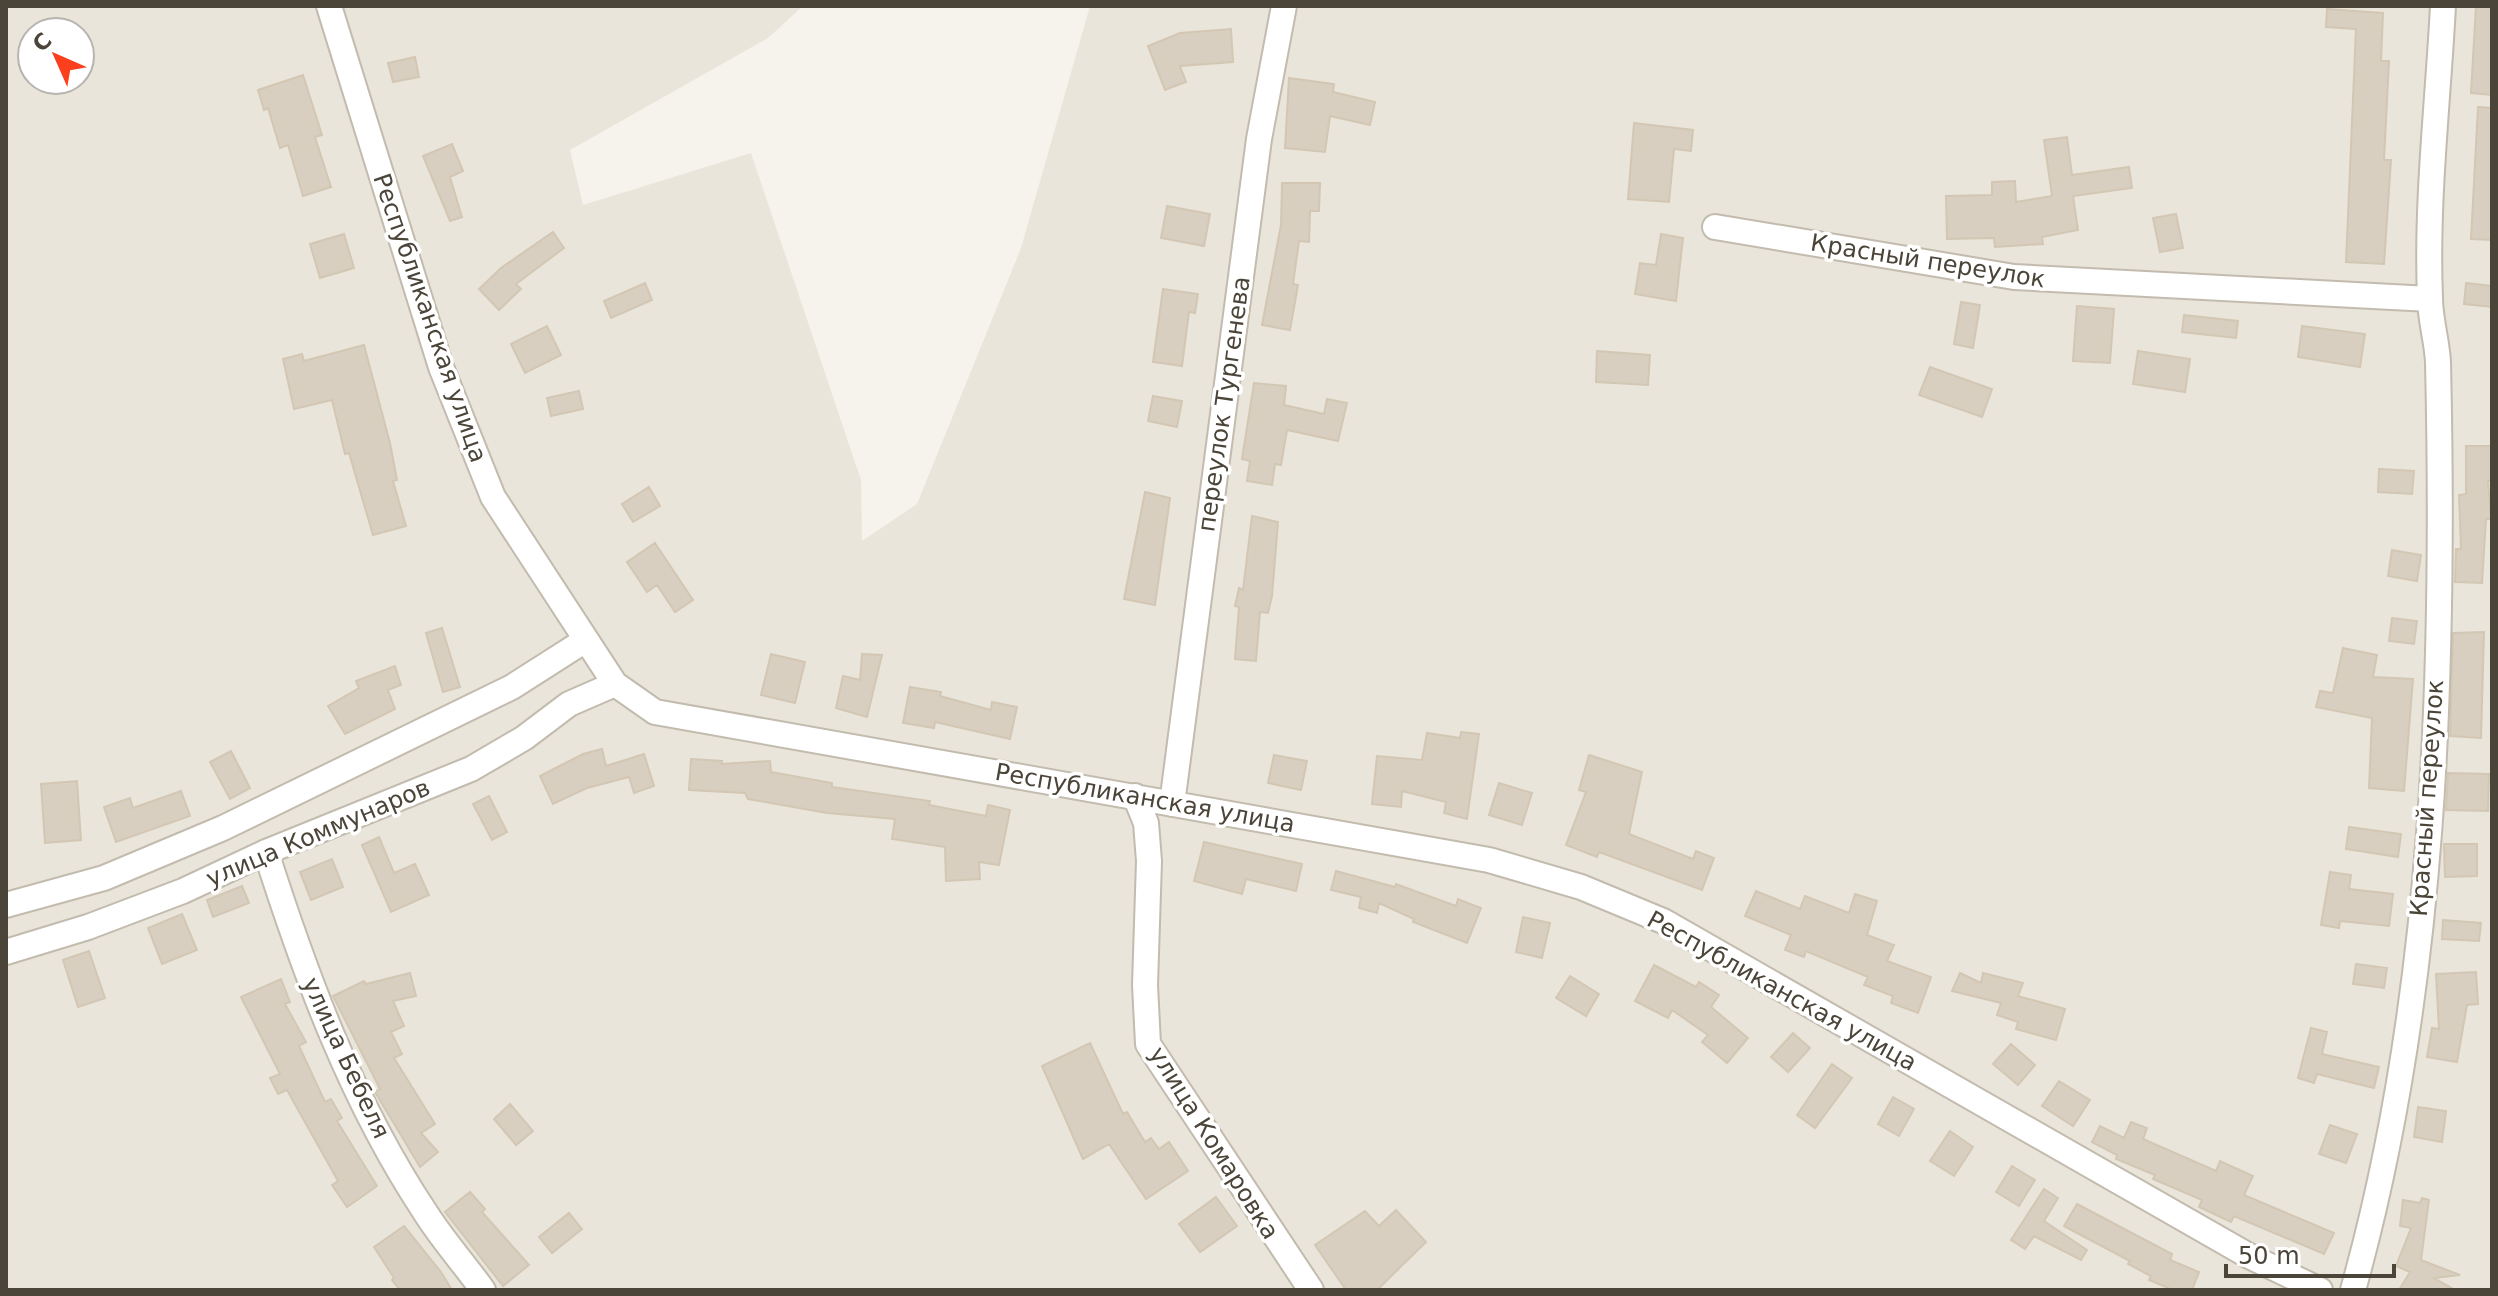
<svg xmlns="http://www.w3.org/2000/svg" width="2498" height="1296" viewBox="0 0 2498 1296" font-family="'DejaVu Sans',sans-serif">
<rect width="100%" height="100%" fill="#f6f3ec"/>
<!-- residential -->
<path fill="#eae5da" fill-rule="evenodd" d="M6 6H803L768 38 570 150 583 205 751 153 861 480 862 541 917 504 1021 248 1090 6H2492V1290H6ZM32 32H80V80H32Z"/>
<!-- building -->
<path fill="#d8cfc1" stroke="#d3c7b4" stroke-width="2" d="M2476 6H2492V95L2471 93Z
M2327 9 2383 13 2381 61H2389L2384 160H2391L2384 264 2346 262 2356 29 2326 27Z
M1231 29 1233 62 1180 66 1186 82 1165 90 1148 46 1180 33Z
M415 57 419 77 393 82 388 63Z
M303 75 322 135 315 137 331 187 303 196 288 145 280 148 268 108 264 110 258 90Z
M1289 78 1334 84 1333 92 1375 102 1370 125 1330 116 1325 152 1285 148Z
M2478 107 2492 108V240L2471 239Z
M1634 123 1693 130 1691 151 1674 149 1669 202 1628 199Z
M2067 137 2072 175 2129 167 2132 188 2073 196 2078 230 2042 237 2043 244 1995 247 1994 238 1947 239 1946 196 1992 195V182L2015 181 2016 202 2052 196 2044 140Z
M452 144 463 171 450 177 462 217 450 221 423 156Z
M1282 183H1320L1319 211H1310L1309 242 1299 241 1293 284 1298 285 1290 330 1262 325 1281 225Z
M1167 206 1210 214 1204 246 1161 238Z
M2176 214 2183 248 2160 252 2153 218Z
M553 232 564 248 516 284 521 289 499 310 479 289 501 268Z
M344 234 354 268 320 278 310 244Z
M1661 234 1683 238 1676 301 1635 294 1640 263 1656 265Z
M645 283 652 300 611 318 604 301Z
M2466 283 2492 286V307L2464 304Z
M1163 289 1198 294 1195 313 1189 312 1182 366 1153 362Z
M1961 302 1980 305 1973 348 1954 344Z
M2077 306 2114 309 2110 363 2073 361Z
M2184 315 2238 321 2236 338 2182 332Z
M547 326 561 355 525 373 511 344Z
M2302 326 2365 334 2360 367 2298 357Z
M364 345 390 443 397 480 393 481 406 526 373 535 349 453 345 454 332 400 294 409 283 359 302 354 304 361Z
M1597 351 1650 355 1648 385 1596 382Z
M2138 351 2190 359 2185 392 2133 384Z
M1930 367 1992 389 1982 417 1919 395Z
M1254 383 1286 386 1284 405 1324 414 1327 399 1347 403 1338 441 1287 430 1281 465 1275 464 1272 485 1247 481 1250 461 1242 459Z
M579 391 583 409 551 416 547 398Z
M1153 396 1182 401 1177 427 1148 421Z
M2466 446H2492V481H2488L2491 519H2486L2482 583 2455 582 2456 549H2461L2459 495 2466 494Z
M2379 469 2414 471 2412 494 2378 492Z
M649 487 660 506 633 522 622 504Z
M1145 492 1170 498 1155 605 1124 599Z
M1252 516 1278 522 1272 596 1268 613 1260 612 1256 661 1235 659 1239 607 1235 606 1239 588 1243 590Z
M655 543 693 600 675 612 657 585 647 592 627 562Z
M2392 550 2421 555 2417 581 2388 576Z
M2392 618 2417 621 2414 644 2389 641Z
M442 628 460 687 443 692 426 633Z
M2484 632 2481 738 2450 736 2453 633Z
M2343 648 2377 655 2373 677 2413 679 2404 791 2369 788 2372 718 2316 707 2320 691 2333 693Z
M771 654 805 662 795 703 761 695Z
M862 654 882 655 867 717 836 708 843 676 860 680Z
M395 666 401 685 388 690 395 709 345 734 328 706 359 688 356 681Z
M910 687 941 692 940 696 991 710 992 702 1017 707 1010 739 935 722 934 728 903 723Z
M1461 732 1479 734 1467 819 1444 813 1446 802 1402 791 1401 807 1372 804 1377 756 1422 760 1427 733 1460 738Z
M602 749 606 766 644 754 654 786 634 793 629 777 587 788 553 804 540 776 583 754Z
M231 751 250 788 230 799 210 762Z
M1274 755 1307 761 1301 790 1268 783Z
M1589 755 1642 772 1629 834 1693 859 1696 851 1714 858 1702 890 1599 852 1597 857 1566 845 1586 792 1579 790Z
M691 759 722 761 721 764 770 761 771 772 832 783V787L930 801 929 805 986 816 988 805 1010 810 999 865 979 862 980 879 946 881 945 847 892 839 895 819 827 813 748 799 745 793 689 790Z
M2448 773 2489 774 2488 811 2446 810Z
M77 781 81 840 45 843 41 784Z
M1499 783 1532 793 1522 825 1489 815Z
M181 791 190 816 116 842 104 807 130 798 133 808Z
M489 796 507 832 492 840 473 804Z
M2349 827 2401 834 2398 857 2346 849Z
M379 837 394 873 415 864 429 895 391 912 362 845Z
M1204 842 1302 864 1296 891 1246 879 1242 894 1194 881Z
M2444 844H2477V876L2445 877Z
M332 859 343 887 311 900 300 872Z
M1336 871 1395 887 1396 884 1456 906 1458 899 1481 908 1467 943 1413 922 1414 919 1379 903 1377 913 1359 908 1361 897 1331 890Z
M2330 872 2351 875 2349 889 2393 894 2389 926 2340 921 2339 928 2321 925Z
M242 886 249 903 213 917 207 900Z
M1756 891 1800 909 1805 896 1849 913 1855 894 1877 901 1867 935 1894 945 1887 961 1931 977 1918 1013 1891 1003 1893 996 1864 985 1868 977 1806 951 1804 957 1785 950 1791 935 1745 916Z
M182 914 197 950 162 964 148 928Z
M1523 917 1550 923 1542 958 1516 952Z
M2443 920 2481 923 2479 941 2442 939Z
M89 951 105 998 78 1007 63 960Z
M2356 964 2387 968 2384 988 2353 984Z
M1654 965 1696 987 1699 982 1719 995 1711 1007 1748 1038 1727 1063 1702 1042 1708 1035 1672 1010 1668 1018 1635 1001Z
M2476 972 2478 1004 2467 1005 2457 1062 2427 1057 2432 1028 2439 1029 2436 974Z
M410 973 416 996 393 1001 404 1026 391 1032 402 1054 394 1058 435 1124 421 1133 438 1152 420 1167 375 1092 380 1089 333 996 364 981 366 984Z
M1960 973 1981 983 1983 973 2023 983 2018 996 2065 1009 2056 1040 2016 1029 2018 1022 1997 1015 2001 1003 1952 991Z
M1570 976 1599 994 1586 1016 1556 998Z
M281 979 290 1002 285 1004 306 1042 299 1046 325 1102 331 1099 342 1118 337 1121 377 1186 347 1207 332 1185 338 1181 287 1090 278 1094 270 1078 280 1074 241 997Z
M2311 1028 2327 1032 2322 1054 2379 1067 2374 1088 2317 1074 2314 1083 2298 1078Z
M1793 1033 1810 1048 1788 1072 1771 1057Z
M1090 1043 1123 1114 1127 1112 1145 1142 1151 1138 1159 1149 1169 1142 1188 1171 1146 1199 1109 1144 1083 1159 1042 1066Z
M2011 1044 2035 1065 2018 1085 1993 1064Z
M1832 1064 1852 1078 1815 1128 1797 1115Z
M2059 1081 2090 1100 2073 1126 2042 1106Z
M1893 1097 1914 1109 1899 1136 1878 1124Z
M510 1104 533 1131 516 1145 494 1119Z
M2418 1107 2446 1111 2442 1142 2414 1137Z
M2131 1122 2147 1128 2143 1139 2216 1171 2220 1161 2253 1176 2244 1195 2334 1233 2324 1254 2234 1216 2231 1222 2199 1207 2202 1200 2153 1179 2155 1175 2116 1159 2117 1155 2092 1142 2100 1126 2124 1138Z
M2330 1125 2357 1134 2346 1163 2319 1154Z
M1950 1131 1973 1147 1954 1176 1930 1161Z
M2012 1166 2035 1180 2019 1206 1996 1192Z
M2044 1189 2058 1198 2044 1221 2087 1250 2081 1260 2034 1236 2025 1249 2011 1240Z
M470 1192 485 1209 482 1212 529 1265 503 1286 445 1212Z
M1216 1197 1237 1226 1200 1252 1179 1224Z
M2422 1198 2429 1200 2421 1260 2460 1275 2434 1278 2455 1290H2399L2410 1272 2396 1266 2411 1228 2400 1226 2403 1200 2420 1203Z
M2077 1204 2172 1254 2170 1260 2199 1272 2192 1290H2173L2149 1280 2151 1276 2128 1264 2130 1261 2064 1226Z
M1396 1210 1426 1242 1377 1290H1346L1315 1245 1365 1211 1379 1226Z
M569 1213 582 1229 552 1253 539 1237Z
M404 1226 441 1272 452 1290H400L392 1280 394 1278 374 1247Z"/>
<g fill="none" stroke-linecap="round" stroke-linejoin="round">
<!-- street casing -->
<g stroke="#c2bbae" stroke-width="28">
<path id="street" d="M329 6 441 367 493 497 615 684 655 712 1489 860 1581 887 1663 921 2249 1256 2320 1290
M1715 227 2014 277 2430 299
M1135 796 1146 823 1149 861 1145 985 1148 1044 1311 1290
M1172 804 1259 139 1284 6
M266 852C306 977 352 1102 425 1212 442 1239 464 1264 483 1290
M6 905 104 878 223 828 512 687 584 641
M6 952 88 927 183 891 266 852 471 769 524 738 569 704 615 684
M2353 1290C2436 994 2445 669 2438 362 2437 341 2430 319 2430 298 2426 201 2438 102 2443 6"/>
</g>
<!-- street -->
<use href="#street" stroke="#fff" stroke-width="24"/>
</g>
<g text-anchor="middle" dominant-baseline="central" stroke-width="7" stroke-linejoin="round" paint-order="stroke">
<!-- street labels -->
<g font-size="24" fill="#4b4439" stroke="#fff">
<text transform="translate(1928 261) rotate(9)">Красный переулок</text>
<text transform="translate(430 318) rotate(71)">Республиканская улица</text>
<text transform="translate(1224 404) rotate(-82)">переулок Тургенева</text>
<text transform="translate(1145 798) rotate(10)">Республиканская улица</text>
<text transform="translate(2427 798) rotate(-86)">Красный переулок</text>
<text transform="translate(318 833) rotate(-23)">улица Коммунаров</text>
<text transform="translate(1782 991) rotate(29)">Республиканская улица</text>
<text transform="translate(346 1058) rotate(65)">улица Бебеля</text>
<text transform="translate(1214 1143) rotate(58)">улица Комаровка</text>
</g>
</g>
<!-- border -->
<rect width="2498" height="1296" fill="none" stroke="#4b4439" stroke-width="16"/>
<!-- north arrow -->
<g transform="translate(56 56) rotate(315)"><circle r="38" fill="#ffffff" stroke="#b7b4b0" stroke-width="2"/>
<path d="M0-6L14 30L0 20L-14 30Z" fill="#fc3f1d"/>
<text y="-12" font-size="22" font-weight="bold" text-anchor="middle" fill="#4b4439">С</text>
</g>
<!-- scale -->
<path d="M2226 1264v12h168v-12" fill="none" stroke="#4b4439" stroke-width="4"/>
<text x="2238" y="1264" font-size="24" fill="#4b4439" stroke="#ffffff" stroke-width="6" paint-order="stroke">50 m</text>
</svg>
